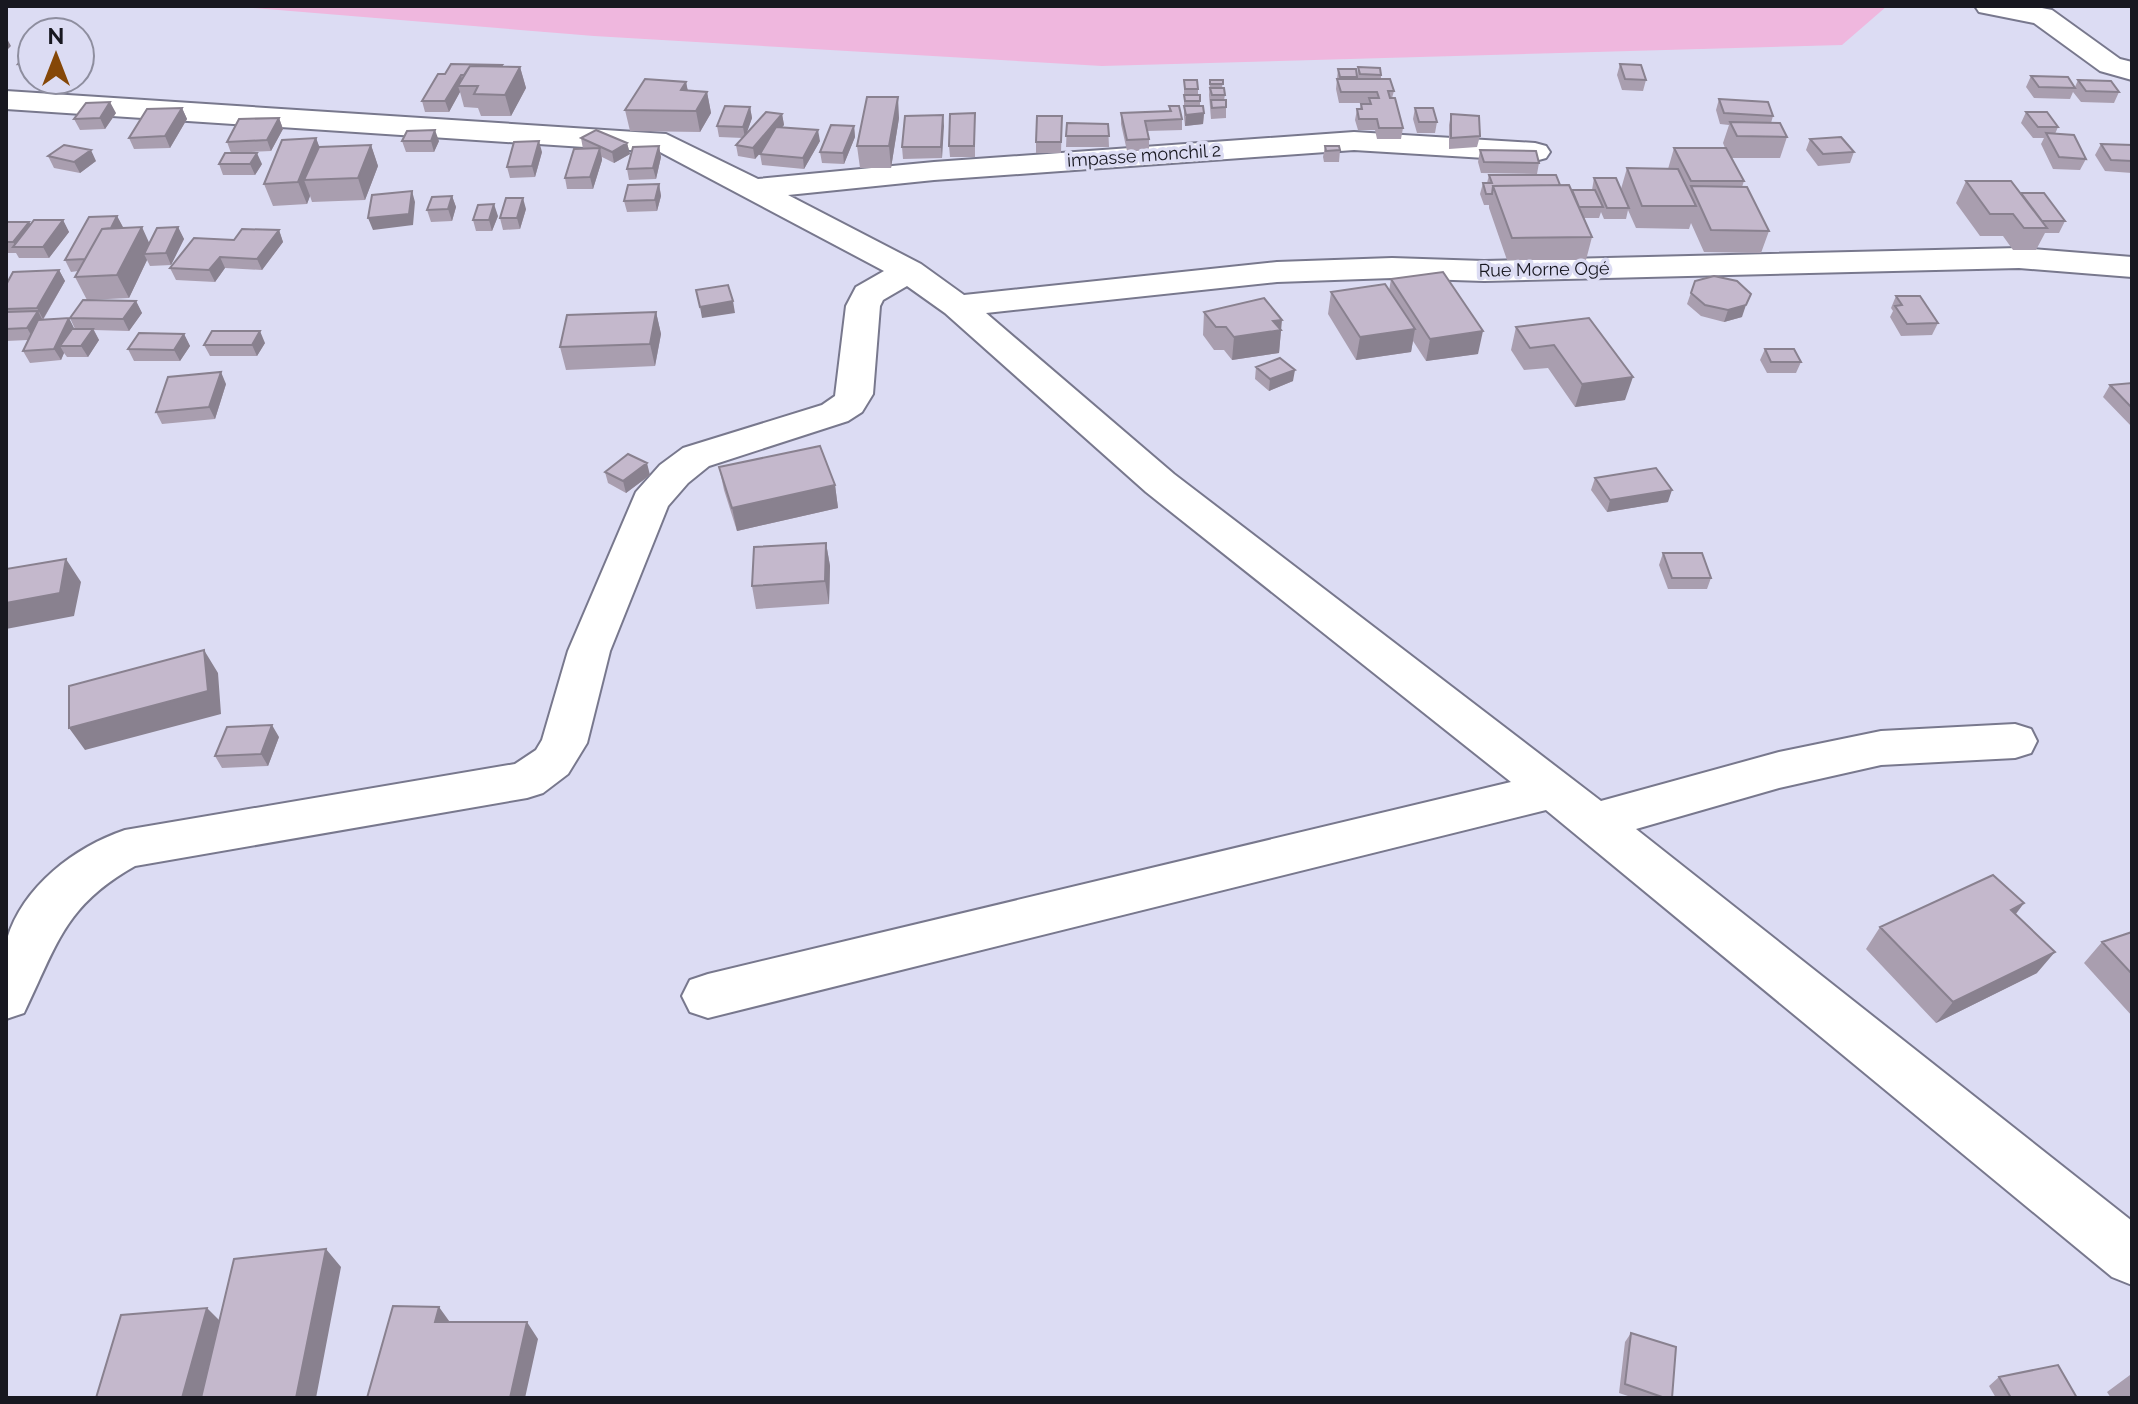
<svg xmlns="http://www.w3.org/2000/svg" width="2138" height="1404" viewBox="0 0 2138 1404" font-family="Raleway,sans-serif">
<rect width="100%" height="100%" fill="#dcdcf3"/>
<!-- green -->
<path fill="#efb7de" d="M229 6H1887L1842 45 1102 66 594 36Z"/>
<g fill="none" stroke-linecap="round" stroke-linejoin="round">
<!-- street casing -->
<g stroke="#78788d" stroke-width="4">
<path id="street" d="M1975 6H2032L2052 10 2120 59 2132 62V80L2100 71 2034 23 1979 12Z
M6 91 666 134 758 179 934 162 1354 132 1535 143 1546 146 1550 152 1546 158 1535 161 1354 150 934 180 788 195 921 264 964 295 1277 262 1392 258 1484 261 2019 248 2132 257V277L2019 268 1484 281 1392 278 1277 282 986 313 1174 474 1601 801 1779 752 1881 731 2015 724 2031 729 2037 741 2031 753 2015 758 1881 765 1779 788 1636 829 2132 1221V1285L2112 1277 1546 810 708 1018 690 1012 682 996 690 980 708 974 1511 782 1146 492 945 313 907 286 883 300 880 306 873 394 862 412 848 421 709 466 688 483 668 506 610 651 587 743 568 774 543 793 527 798 135 866C64 906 57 945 24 1013L6 1019C6 998 1 959 7 939 23 886 75 847 125 830L515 764 536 750 542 740 568 651 636 492 660 465 683 448 822 405 835 396 846 306 856 287 884 271 660 152 6 109Z"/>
</g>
<!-- street -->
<use href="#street" fill="#fff" fill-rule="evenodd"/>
</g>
<!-- wall -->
<path fill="#a99eaf" d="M32 40V74H23L18 64 31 48 29 43Z
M1620 64 1646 80 1643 91 1622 90 1617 75Z
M502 66 520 67 526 88 511 116H481L478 108 464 107 460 92 449 112H425L422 101 445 74Z
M1358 67 1381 75V79L1394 91 1392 98 1403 128 1401 139H1377L1375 130H1358L1355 120 1357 109H1360L1361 104 1368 103H1339L1336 89 1338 69 1357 77Z
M2031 76 2075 87 2078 80 2119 92 2114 103 2081 102 2073 92 2070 99 2034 98 2026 87Z
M1184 80 1198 89V95H1200V106L1204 113 1203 124 1185 126 1184 117Z
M1210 80H1223L1222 88 1225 95 1224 100 1226 107V118L1211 119 1209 95Z
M686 82 688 91 707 92 711 113 700 132 630 131 625 110Z
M1719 99 1773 116 1771 123 1787 137 1780 158H1731L1744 181 1742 187 1769 231 1761 253 1704 252 1691 223 1689 229 1636 228 1628 210 1626 219H1604L1601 212 1599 218H1584L1592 237 1586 260H1507L1489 208V205H1484L1480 194 1483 183H1487L1489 175 1560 185 1572 190H1592L1594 178 1621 189 1627 168 1668 169 1674 148H1725L1723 143 1729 125 1720 124 1716 110Z
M1169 106 1182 119V130L1147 131 1149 139V151H1127L1121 124V113L1169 111Z
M750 107 752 118 746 134 782 114 784 125 782 127 820 141 804 169 762 165 760 154 761 152 755 159 738 156 736 145 743 138 719 137 717 126Z
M182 108 187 119 170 148 134 149 129 138Z
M1415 108 1437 122 1435 133H1417L1413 119Z
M2026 112 2058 127 2055 134 2086 159 2080 170 2053 169 2041 144 2044 138H2033L2021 123Z
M116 113 105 129 80 130 74 119Z
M1451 114 1480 136 1477 147 1449 149V125Z
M943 115 942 158 903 159 902 147Z
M1062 116 1061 153H1036V142Z
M279 118 283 129 271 151 231 153 227 142Z
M899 118 891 168H860L857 146Z
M1067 123 1108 124 1109 147H1066Z
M975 124V157H950L949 146Z
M854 126 855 137 844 164 822 163 820 152Z
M316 138 319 147 371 145 378 166 365 200 312 202 310 196 307 204 273 206 264 184Z
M581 138 627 143 630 154 614 163 602 157V160L593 189H567L565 178 583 149Z
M1810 139 1854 152 1850 163 1818 166 1806 150Z
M402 141H439L434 152H406Z
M2101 144 2132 145V173L2105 171 2095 155Z
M659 146 661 157 656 179 629 180 627 169Z
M1325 146 1340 150 1339 162H1324L1323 157Z
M1480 150 1539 163 1537 174 1481 173 1478 162Z
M542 152 535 177 510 178 507 167Z
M48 156 96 161 80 173 54 168Z
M219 164H262L255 175H223Z
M1966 181 2021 193 2065 221 2059 233H2045L2036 250H2013L2003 236H1980L1956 203Z
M659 184 661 196 657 211 627 212 624 201Z
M452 196 456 207 452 221 431 222 427 210Z
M526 209 520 229 503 230 500 218Z
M117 216 123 228 150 244 178 227 184 239 171 265 150 266 147 260 129 298 87 300 75 277 78 271 71 272 65 260Z
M498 216 492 231H476L473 220Z
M63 220 69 232 49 258H19L16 253H6V222H29L31 224Z
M279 230 283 242 262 270 225 268 215 282 176 280 170 268 234 240Z
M59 270 65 281 43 320 75 329 70 318 136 301 142 313 129 331 94 330 99 340 88 357H67L64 353 61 360 30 363 23 351 28 340 6 341V285Z
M1391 279 1478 354 1426 361 1413 341 1411 352 1356 360 1328 314 1331 292 1389 291Z
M1695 281 1742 317 1724 322 1701 316 1687 304Z
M1896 296 1938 323 1932 335 1901 336 1890 317 1893 311 1891 308Z
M656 312 661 334 655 366 566 370 560 347Z
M1204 312 1281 329 1279 353 1232 360 1224 350H1214L1203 335Z
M1589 318 1625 400 1575 407 1548 368 1524 370 1511 350 1516 327Z
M184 334 190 346 180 361H134L128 349Z
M265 343 257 356H210L204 345Z
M1765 349 1801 362 1796 373H1767L1760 360Z
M1256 367 1293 381 1269 391 1255 379Z
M2132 383V427L2103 397 2110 385Z
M226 384 215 419 162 424 156 412Z
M719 467 835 485 838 508 737 531 724 490Z
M605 472 650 475 626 493 608 483Z
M1595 478 1668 502 1607 512 1591 490Z
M826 543 830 566 829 604 756 609 752 586Z
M1663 553 1711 578 1707 589H1668L1659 565Z
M279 737 268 766 222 768 215 756Z
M2024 903 2016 914 2037 973 1936 1023 1866 949 1880 927Z
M2132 932V1016L2084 963 2102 942Z
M1631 1333 1672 1398H1634L1619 1393 1625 1342Z
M2130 1375H2132V1398H2111L2107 1392Z
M1999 1377 2077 1398H1996L1989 1386Z"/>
<!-- shaded-wall -->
<path fill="#89818f" d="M6 37 11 46 6 51Z
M520 67 526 88 511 116 505 95Z
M461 75 464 86H458L460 92 449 112 445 101Z
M686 82 690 103 685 112 681 90Z
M707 92 711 113 700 132 696 111Z
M898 97 899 118 891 168 889 146Z
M110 102 116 113 105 129 100 118Z
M750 107 752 118 745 138 743 127Z
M182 108 187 119 170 148 165 136Z
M1204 113 1203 124 1185 126 1186 115Z
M782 114 784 125 755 159 753 148Z
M943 115 944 126 942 158 941 147Z
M279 118 283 129 271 151 267 140Z
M854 126 855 137 844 164 843 153Z
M435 130 439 141 434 152 431 141Z
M818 130 820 141 804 169 803 158Z
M316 138 324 159 304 180 310 196 307 204 298 182Z
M539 141 542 152 535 177 532 166Z
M627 143 630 154 614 163 612 152Z
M371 145 378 166 365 200 358 178Z
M659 146 661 157 656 179 653 168Z
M600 148 602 160 593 189 590 177Z
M91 150 96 161 80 173 74 162Z
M257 153 262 164 255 175 250 164Z
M659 184 661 196 657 211 655 200Z
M412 191 415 202 413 225 373 230 368 218Z
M452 196 456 207 452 221 448 209Z
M523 198 526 209 520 229 517 218Z
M494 204 498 216 492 231 489 220Z
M117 216 123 227 100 270 94 259Z
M63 220 69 232 49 258 43 247Z
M29 222 35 233 16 247 13 242Z
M142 227 152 249 144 254 147 260 129 298 117 275Z
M178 227 184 239 171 265 166 253Z
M279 230 283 242 262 270 257 259Z
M220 257 225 268 215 282 209 270Z
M59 270 65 281 43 319 37 308Z
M136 301 142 313 129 331 123 319Z
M733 301 735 313 702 318 700 307Z
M1746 305 1742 317 1724 322 1728 310Z
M38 311 44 323 34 340 27 328Z
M656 312 661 334 655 366 650 344Z
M69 318 75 330 60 346 64 353 61 360 54 349Z
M1282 320 1279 353 1232 360 1234 337 1273 321Z
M93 329 99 340 88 357 81 346Z
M1415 329 1411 352 1356 360 1360 337Z
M260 331 265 343 257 356 252 345Z
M1483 331 1478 354 1426 361 1430 339Z
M184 334 190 346 180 361 174 350Z
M1295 370 1293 381 1269 391 1270 379Z
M221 372 226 384 215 419 209 407Z
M1633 377 1625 400 1575 407 1582 384Z
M647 463 650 475 626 493 623 481Z
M835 485 838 508 737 531 732 508Z
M1672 490 1668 502 1607 512 1610 500Z
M826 543 830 566 829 604 825 581Z
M66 559 81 582 74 616 6 629V603Z
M204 650 218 673 221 714 85 750 69 728Z
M272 725 279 737 268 766 261 754Z
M2024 903 2007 925 2011 910Z
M2055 952 2037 973 1936 1023 1953 1002Z
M326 1249 341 1267 316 1398H296Z
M439 1307 452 1325 435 1322Z
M207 1308 225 1326 206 1398H182Z
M527 1322 538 1339 525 1398H510Z"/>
<!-- building -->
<path fill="#c4b8cc" stroke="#89818f" stroke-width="2" d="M32 47V63L18 64Z
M451 64 502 65 501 66H470L464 75H461L445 101H422L438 74H445Z
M1620 64 1641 65 1646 80 1625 79Z
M470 66 520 67 505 95 474 94 478 86H458Z
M1358 67 1380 68 1381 75 1360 74Z
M1338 69H1356L1357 77H1340Z
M2031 76 2068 77 2075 88 2039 87Z
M645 79 686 82 681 90 707 92 696 111 625 110Z
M1337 79H1390L1394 91H1388L1390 98H1395L1403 128H1379L1377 119H1359L1357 109H1362L1361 104H1371L1369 98H1379L1377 92H1341Z
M1184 80H1197L1198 89H1185Z
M1210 80H1223V84H1210Z
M2078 80 2111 81 2119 92 2086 91Z
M1210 88H1224L1225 95H1212Z
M1184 95H1200V101H1185Z
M867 97H898L889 146H857Z
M1719 99 1768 102 1773 116 1724 113Z
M1211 100H1226V107L1212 108Z
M110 102 100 118 74 119 86 103Z
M725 106 750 107 743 127 717 126Z
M1169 106H1179L1182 119 1145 121 1149 139 1127 140 1121 113 1171 111Z
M1184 106H1203L1204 113 1186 115Z
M182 108 165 136 129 138 147 109Z
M1415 108H1433L1437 122H1419Z
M766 112 782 114 753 148 736 145Z
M2026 112H2047L2058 127H2038Z
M975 113 974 146H949L950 114Z
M1451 114 1479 116 1480 136 1451 138Z
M943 115 941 147H902L905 116Z
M1037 116H1062L1061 142H1036Z
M279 118 267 140 227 142 239 119Z
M1730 122 1780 123 1787 137 1737 136Z
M1067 123 1108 124 1109 136H1066Z
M831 125 854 126 843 153 820 152Z
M776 127 818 130 803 158 760 154Z
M435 130 431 141H402L407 131Z
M596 130 627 143 612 152 581 138Z
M2046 133 2074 135 2086 159 2059 157Z
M1841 137 1854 152 1823 154 1810 139Z
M316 138 298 182 264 184 282 140Z
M539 141 532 166 507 167 514 142Z
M2101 144 2132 145V161L2111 160Z
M64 145 91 150 74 162 48 156Z
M371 145 358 178 304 180 319 147Z
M659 146 653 168 627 169 633 147Z
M1325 146H1339L1340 150 1326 151Z
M600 148 590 177 565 178 574 149Z
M1674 148H1726L1744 181H1691Z
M1480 150 1536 151 1539 163 1484 162Z
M225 153H257L250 164H219Z
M1627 168 1678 169 1696 206H1642Z
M1489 175H1556L1560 185 1493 186 1492 194H1486L1483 183H1492Z
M1594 178H1616L1629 208H1607Z
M1966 181H2011L2047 228H2024L2013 214H1990Z
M659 184 655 200 624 201 628 185Z
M1569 185 1592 237 1512 238 1493 186Z
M1691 186 1747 187 1769 231 1711 230Z
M1572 190H1595L1603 207H1579Z
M412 191 409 214 368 218 372 195Z
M2021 193H2044L2065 221H2042Z
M452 196 448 209 427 210 432 197Z
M506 198H523L517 218H500Z
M494 204 489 220H473L478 205Z
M117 216 111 228 102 229 85 259 65 260 89 217Z
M34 220H63L43 247H13Z
M6 222H29L13 242H6Z
M142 227 117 275 75 277 102 229Z
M178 227 166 253 144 254 157 228Z
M242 229 279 230 257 259 220 257 209 270 170 268 194 238 234 240Z
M59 270 37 308 6 309V285L13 272Z
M1443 272 1483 331 1430 339 1391 279Z
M1714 276 1737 281 1751 294 1746 305 1728 310 1705 305 1691 293 1695 281Z
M1385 284 1415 329 1360 337 1331 292Z
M728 285 733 301 700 307 696 290Z
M1896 296H1920L1938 323 1907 324 1895 306 1902 305Z
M1264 298 1282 320 1273 321 1281 330 1234 337 1226 327H1216L1204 312Z
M83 300 136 301 123 319 70 318Z
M38 311 27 328 6 329V312Z
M656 312 650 344 560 347 567 315Z
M69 318 54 349 23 351 38 320Z
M1589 318 1633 377 1582 384 1554 345 1530 348 1516 327Z
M72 329H93L81 346H60Z
M212 331H260L252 345H204Z
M139 333 184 334 174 350 128 349Z
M1765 349H1794L1801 362H1771Z
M1280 358 1295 370 1270 379 1256 367Z
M221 372 209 407 156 412 168 377Z
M2132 383V408L2110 385Z
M820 446 835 485 732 508 719 467Z
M628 454 647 463 623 481 605 472Z
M1656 468 1672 490 1610 500 1595 478Z
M826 543 825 581 752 586 754 547Z
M1663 553H1702L1711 578H1672Z
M66 559 60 593 6 603V569Z
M204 650 208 691 69 728V686Z
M272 725 261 754 215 756 227 727Z
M1993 875 2024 903 2011 910 2055 952 1953 1002 1880 927Z
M2132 932V974L2102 942Z
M326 1249 296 1398H201L234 1259Z
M393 1306 439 1307 435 1322H527L510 1398H367Z
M207 1308 182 1398H96L121 1315Z
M1631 1333 1676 1347 1672 1398H1665L1625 1384Z
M2058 1365 2077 1398H2011L1999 1377Z"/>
<g text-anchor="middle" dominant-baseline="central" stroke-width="7" stroke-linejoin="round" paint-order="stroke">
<!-- far-street labels -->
<g font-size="18" fill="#181820" stroke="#dcdcf3">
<text transform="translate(1144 155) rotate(-4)">impasse monchil 2</text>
<text transform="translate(1544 269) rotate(-1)">Rue Morne Ogé</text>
</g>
</g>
<!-- border -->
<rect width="2138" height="1404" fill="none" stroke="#181820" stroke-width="16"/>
<!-- north arrow -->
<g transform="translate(56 56)"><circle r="38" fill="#dcdcf3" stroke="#8e8e9f" stroke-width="2"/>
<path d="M0-6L14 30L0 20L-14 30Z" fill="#854707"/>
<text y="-12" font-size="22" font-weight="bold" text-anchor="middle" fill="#181820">N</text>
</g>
</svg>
